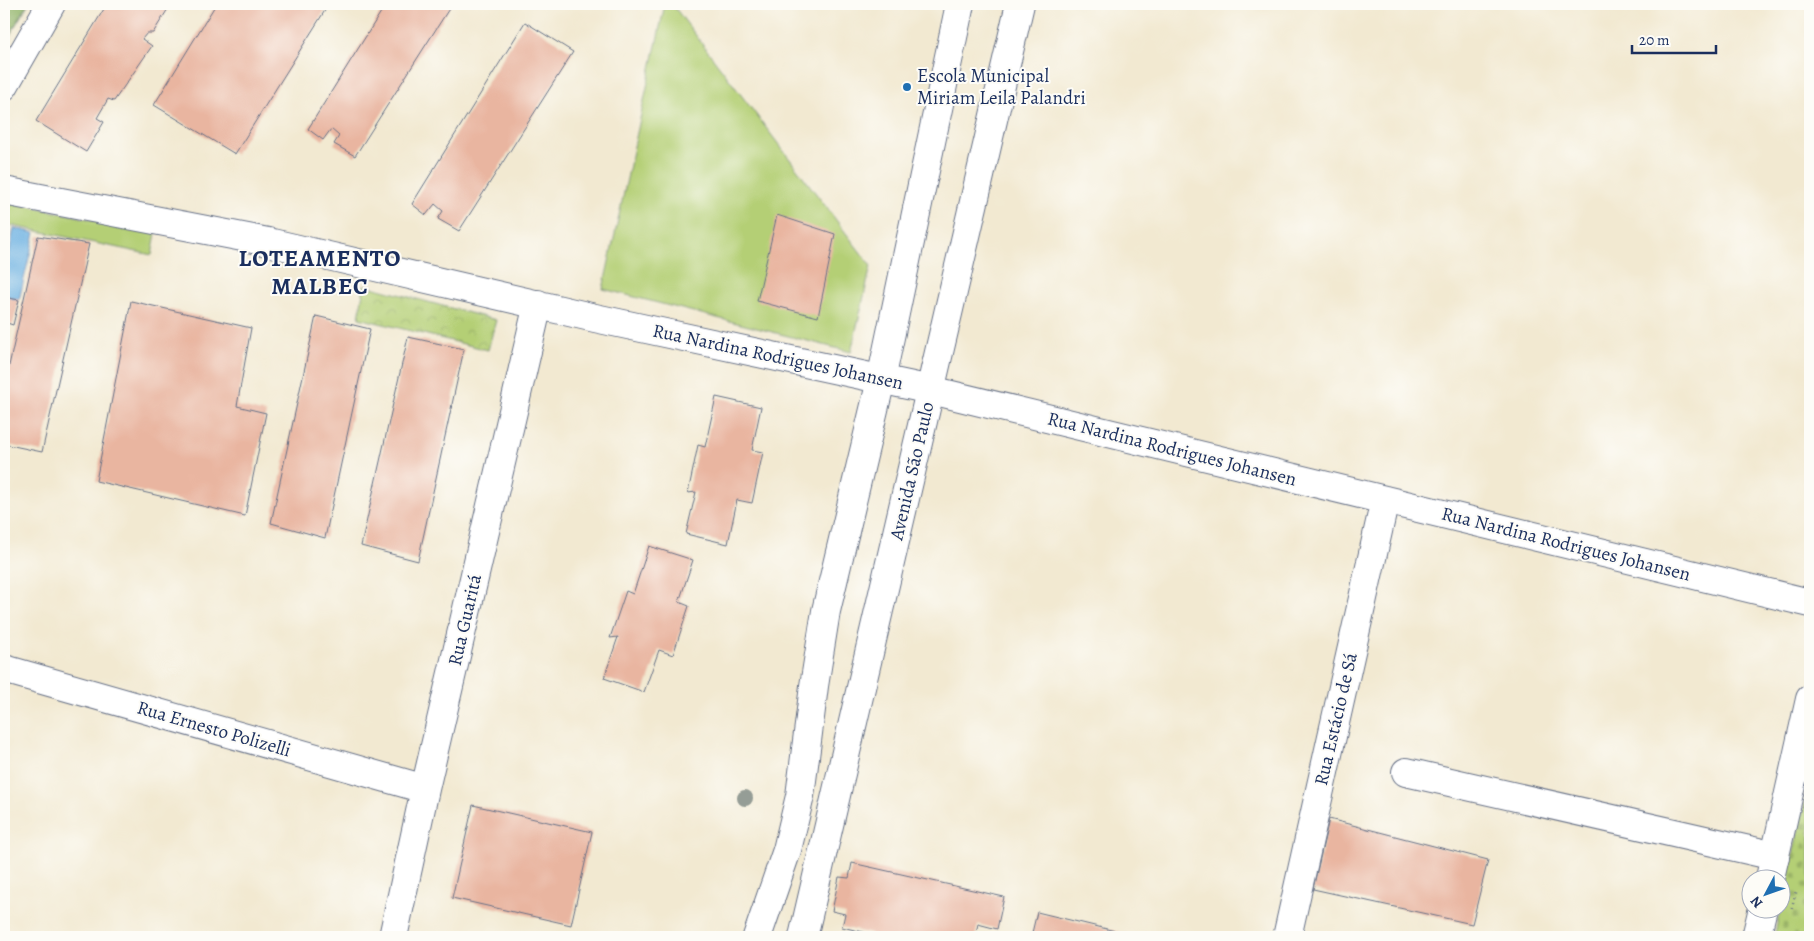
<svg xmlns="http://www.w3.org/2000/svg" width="1814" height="941" viewBox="0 0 1814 941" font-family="Alegreya,serif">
<defs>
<pattern id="forest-firs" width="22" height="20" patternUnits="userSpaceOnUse" patternTransform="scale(1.25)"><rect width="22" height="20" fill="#8fb266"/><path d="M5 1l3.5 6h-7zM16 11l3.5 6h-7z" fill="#749157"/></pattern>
<pattern id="cemetery-stones" width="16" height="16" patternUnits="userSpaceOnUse" patternTransform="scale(1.25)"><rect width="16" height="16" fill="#b4cf75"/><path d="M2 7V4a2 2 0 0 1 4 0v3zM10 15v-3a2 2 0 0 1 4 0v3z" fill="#9ab268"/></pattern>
<pattern id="park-crowns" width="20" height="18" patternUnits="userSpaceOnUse" patternTransform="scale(1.25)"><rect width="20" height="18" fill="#b4cf75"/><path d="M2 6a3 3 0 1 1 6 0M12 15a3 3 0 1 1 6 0" fill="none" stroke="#9ab268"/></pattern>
</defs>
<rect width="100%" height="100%" fill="#fdfcf7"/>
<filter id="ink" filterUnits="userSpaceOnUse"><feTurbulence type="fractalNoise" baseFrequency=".02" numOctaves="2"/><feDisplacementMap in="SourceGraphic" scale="10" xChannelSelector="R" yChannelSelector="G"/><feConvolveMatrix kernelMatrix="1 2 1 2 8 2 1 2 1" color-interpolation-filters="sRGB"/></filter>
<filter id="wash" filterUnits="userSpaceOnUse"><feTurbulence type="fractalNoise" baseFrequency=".0096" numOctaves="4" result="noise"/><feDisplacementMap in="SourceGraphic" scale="20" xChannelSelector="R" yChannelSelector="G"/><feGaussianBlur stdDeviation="1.12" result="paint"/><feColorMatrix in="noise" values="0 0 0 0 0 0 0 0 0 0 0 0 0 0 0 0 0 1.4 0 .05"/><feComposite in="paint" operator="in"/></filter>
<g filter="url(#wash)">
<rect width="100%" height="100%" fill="#f2e9d1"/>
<!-- green -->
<path fill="#b4cf75" stroke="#687f6a" d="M665 4H672L871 266 851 352 603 289Z
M4 201 156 233 152 255 9 225 4 254Z"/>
<!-- forest -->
<path fill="url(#forest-firs)" stroke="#557062" d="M4 4H28L4 45Z"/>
<!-- cemetery -->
<path fill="url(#cemetery-stones)" stroke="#687f6a" d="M1810 780V937H1774Z"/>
<!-- park -->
<path fill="url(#park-crowns)" stroke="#687f6a" d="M364 285 496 320 488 350 359 318Z"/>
<!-- water -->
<path fill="#6cb1e2" stroke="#4470a0" d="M14 228 35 233 19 300 4 297V280Z"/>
<g id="blocks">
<!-- building -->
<path fill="#e9b5a0" d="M107 4H171L153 33H147L142 39 152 46 114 101 108 99 97 118 104 122 86 152 36 121Z
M216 4H329L235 154 154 105Z
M386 4H452L355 156 334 144 339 136 331 129 323 140 308 129Z
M525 22 573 52 459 231 438 219 443 211 435 204 426 215 412 204Z
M777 215 835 234 818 317 757 301Z
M38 236 89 244 42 452 4 444V388Z
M4 297 19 300 13 325 4 322Z
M131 301 251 328 237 406 266 413 245 516 96 481Z
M316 316 370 329 325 538 271 523Z
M408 337 464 349 418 561 361 546Z
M716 397 761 407 752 450 763 452 752 503 737 500 728 544 686 534 696 492 688 493 698 445 705 447Z
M649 546 693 560 679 602 689 606 673 655 659 650 644 692 604 678 618 637 610 638 626 591 633 594Z
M473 805 592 832 571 925 452 898Z
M1329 819 1488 860 1472 924 1313 889Z
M852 863 1004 897 997 929 978 924 975 937H884L842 927 845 914 832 911 839 877 849 878Z
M1037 912 1140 937H1031Z"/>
</g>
</g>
<g filter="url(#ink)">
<use href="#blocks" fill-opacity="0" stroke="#667086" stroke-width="1"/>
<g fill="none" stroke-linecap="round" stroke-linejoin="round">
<!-- minor casing -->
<g stroke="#667086" stroke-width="30">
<path id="minor" d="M4 86 51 4
M4 191 268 242 595 318 931 390 1810 603
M4 669 425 789
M1406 772 1775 856
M393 937 425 789 538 304
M1287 937 1385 500"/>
</g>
<!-- tertiary casing -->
<g stroke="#667086" stroke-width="30">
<path id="tertiary" d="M1770 878 1810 699
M1756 937 1763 908"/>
</g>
<!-- secondary casing -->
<g stroke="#667086" stroke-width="30">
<path id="secondary" d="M757 937 787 850 800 796 814 686 826 611 881 380 960 4
M803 937 1020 4"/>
</g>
<!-- path -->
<path stroke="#667086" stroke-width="3" stroke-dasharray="1 4" stroke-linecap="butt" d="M1792 908 1796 892"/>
<!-- minor -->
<use href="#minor" stroke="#fff" stroke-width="28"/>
<!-- tertiary -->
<use href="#tertiary" stroke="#fff" stroke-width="28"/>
<!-- secondary -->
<use href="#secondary" stroke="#fff" stroke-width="28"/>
</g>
<!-- trees -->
<circle fill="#959d96" cx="745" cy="798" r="8"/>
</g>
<!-- markers -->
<circle fill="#1f6fb2" stroke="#fdfcf7" stroke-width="2" cx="907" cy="87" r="5"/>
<g text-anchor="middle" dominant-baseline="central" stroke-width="4" stroke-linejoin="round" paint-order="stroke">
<!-- poi labels -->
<g font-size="19" fill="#1b2f5e" stroke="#fdfcf7" text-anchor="start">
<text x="917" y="76">Escola Municipal<tspan x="917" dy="22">Miriam Leila Palandri</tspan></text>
</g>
<!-- street labels -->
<g font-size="19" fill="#1b2f5e" stroke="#fdfcf7">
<text transform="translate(778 357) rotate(12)">Rua Nardina Rodrigues Johansen</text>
<text transform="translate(1172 449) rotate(14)">Rua Nardina Rodrigues Johansen</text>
<text transform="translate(912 471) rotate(-77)">Avenida São Paulo</text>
<text transform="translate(1566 544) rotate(14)">Rua Nardina Rodrigues Johansen</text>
<text transform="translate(465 620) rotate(-77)">Rua Guaritá</text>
<text transform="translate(1336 719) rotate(-77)">Rua Estácio de Sá</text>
<text transform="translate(214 729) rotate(16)">Rua Ernesto Polizelli</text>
</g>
<!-- district labels -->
<g font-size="24" font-weight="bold" letter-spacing="1" fill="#1b2f5e" stroke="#fdfcf7">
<text x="320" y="258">LOTEAMENTO<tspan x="320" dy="28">MALBEC</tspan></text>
</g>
</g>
<!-- margin -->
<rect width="1814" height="941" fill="none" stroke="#fdfcf7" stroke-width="20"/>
<!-- north arrow -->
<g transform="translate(1766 894) rotate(229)"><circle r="24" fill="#fdfcf7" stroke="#a3aaba"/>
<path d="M0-4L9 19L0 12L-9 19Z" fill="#1f6fb2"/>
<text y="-8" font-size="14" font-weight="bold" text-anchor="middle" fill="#1b2f5e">N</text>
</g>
<!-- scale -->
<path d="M1632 45v8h84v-8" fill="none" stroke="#1b2f5e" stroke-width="2.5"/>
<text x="1639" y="45" font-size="15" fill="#1b2f5e" stroke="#fdfcf7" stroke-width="4" paint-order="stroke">20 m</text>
</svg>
